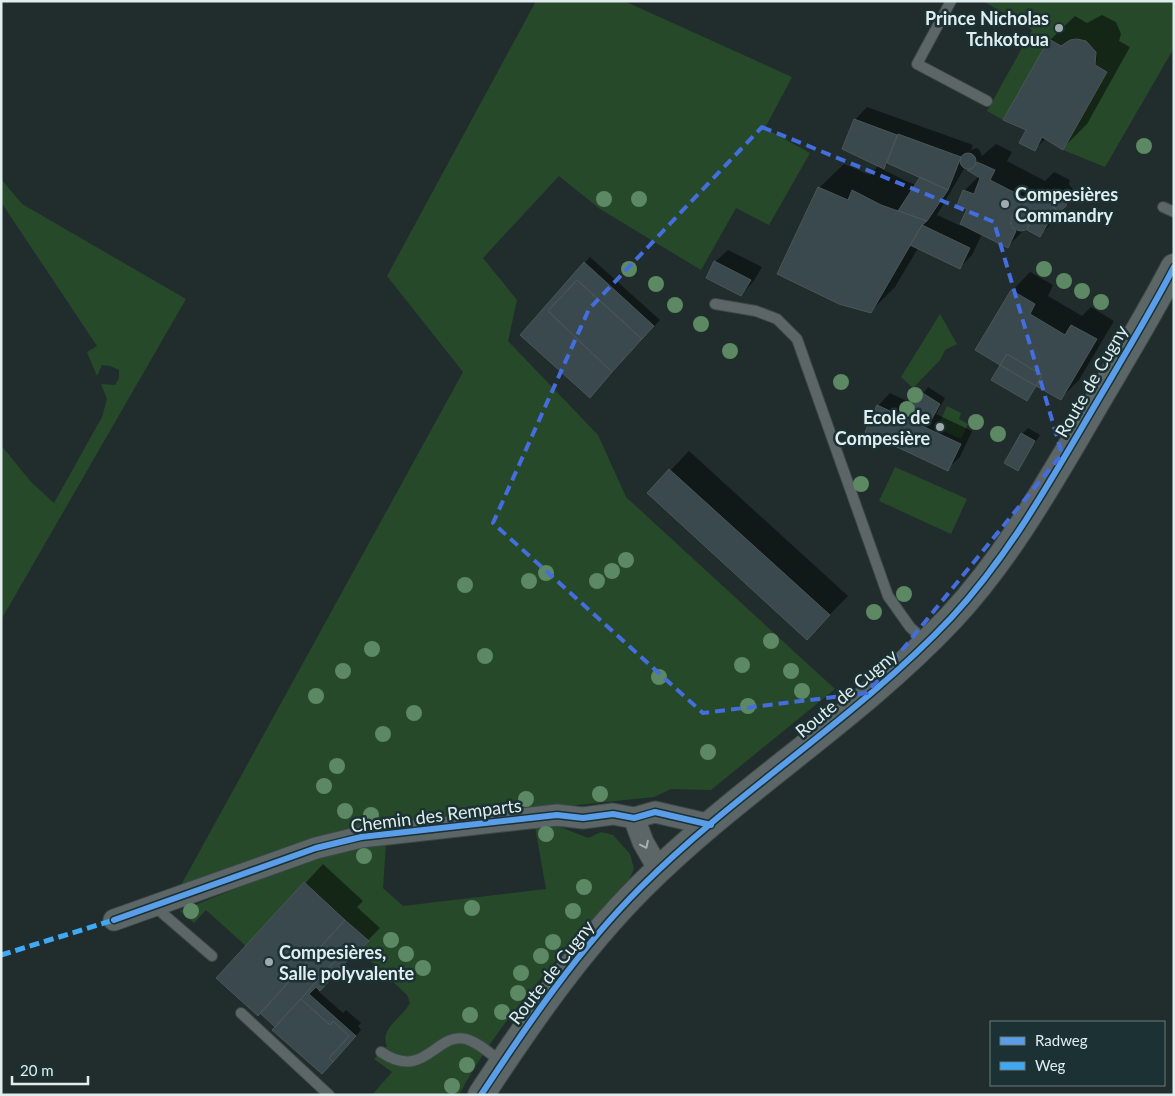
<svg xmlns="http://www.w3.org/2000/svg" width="1175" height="1096" viewBox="0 0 1175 1096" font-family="Lato,sans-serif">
<rect width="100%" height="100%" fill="#212d2d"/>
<!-- green -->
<path fill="#26492a" d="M536 1H624L792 77 765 128 810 153 769 225 736 208 701 270 600 209 559 176 483 258 517 300 508 341 598 435 626 497 835 689 711 790 671 789 654 797 349 829 180 887 463 372 387 276Z
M983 1H1174V48L1105 167 1063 150 1107 72 1095 65 1097 59 1092 46 1077 39 1070 40 1003 120 987 111 1032 30Z
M1 179 22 204 186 299 1 620V445L31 482 54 503 102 417 107 399 101 384 115 385 119 378V370L110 366 102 365 97 376 87 352 97 346 1 202Z
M940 314 957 344 945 350 940 360 913 388 901 377Z
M947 406 961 413 959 419 968 424 961 439 937 428Z
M895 467 967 499 951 534 879 501Z
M558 826 588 838 601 832 613 835 630 854 634 869 628 882C569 946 500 1017 459 1095H372L392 1072 374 1059 387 1046C379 1029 402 1018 410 1003L407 995 360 951 369 941 304 882 246 946 206 910 194 923 180 911C247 885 314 854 386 843L383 888 403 906 546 889 535 827Z"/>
<!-- shadow -->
<path fill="#0007" fill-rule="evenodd" d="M1102 15 1116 22 1121 34 1119 41 1130 47 1087 124 1063 148 1046 138 1035 149 1028 129 1050 40 1075 16 1087 23Z
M867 107 973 145 971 150 976 148 979 149 982 156 996 144 1012 152 1007 161 1045 181 1054 172 1070 180 1069 184 1073 190V197L1058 217 1040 235 1030 224 1008 246 982 234 972 255 960 267 918 248 895 287 870 312 819 188 844 164 870 175 879 165 855 120ZM889 163 922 177 916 185 906 181 882 169ZM972 166 969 169 979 176 964 191 969 208 961 226 937 215 965 167Z
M728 250 762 267 753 282 741 295 715 262Z
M590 257 660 320 618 365 521 335Z
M1030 272 1053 285 1048 296 1082 316 1091 307 1114 321 1079 380 1060 399 1037 385 1026 399 1005 360 1012 291Z
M928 387 945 398 936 414 972 431 960 457 947 469 878 406 890 393 915 405Z
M1028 428 1040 435 1017 470 1022 434Z
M689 451 848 596 807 638 649 493Z
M323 864 363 901 357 907 380 928 318 991 343 1013 346 1010 361 1023 358 1026 361 1030 344 1049 277 1026 218 978Z"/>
<!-- building -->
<path fill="#39494d" stroke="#4c5557" d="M1049 39 1061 46 1070 40 1077 39 1086 41 1096 52 1095 65 1107 72 1063 150 1042 137 1035 151 1019 143 1026 130 1003 120Z
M854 119 897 135 884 169 842 149Z
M898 134 961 157 948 190 887 163Z
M960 161a8 8 0 1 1 16 0a8 8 0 1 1-16 0Z
M977 162 995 170 990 180 1029 200 1034 190 1052 198 1053 206 1056 209 1040 237 1027 230 1031 219 1027 213 1020 211 1013 214 1010 220 1011 226 1016 231 1008 248 960 224 967 209 957 205 963 190 974 194 980 178 967 170 972 169Z
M920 177 948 190 927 221 898 211Z
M818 187 848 200 852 190 881 205 927 221 922 225 871 313 839 304 777 274Z
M1051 202a8 8 0 1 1 16 0a8 8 0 1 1-16 0Z
M1011 221a10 10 0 1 1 20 0a10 10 0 1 1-20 0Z
M922 225 970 248 960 269 910 245Z
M714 261 751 280 741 296 706 278Z
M584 262 654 326 642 339 577 280 548 311 612 372 590 398 520 335Z
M577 280 642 339 612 372 548 311Z
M1011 290 1035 304 1030 314 1065 335 1071 325 1097 339 1061 400 1036 386 1042 375 1007 354 1000 365 975 350Z
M1007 354 1042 375 1036 386 1000 365Z
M1000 365 1036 386 1027 401 991 380Z
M921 392 940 404 929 424 910 412Z
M877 405 961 444 948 471 865 432Z
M1021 433 1035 441 1018 471 1004 463Z
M669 469 830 615 807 640 647 493Z
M304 882 345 920 258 1016 216 978Z
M345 920 369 941 351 960 343 952 275 1027 260 1013Z
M343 952 349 959 320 991 316 987 309 994 356 1036 333 1062 329 1058 349 1036 333 1021 330 1025 301 999Z
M301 999 330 1025 333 1021 349 1036 329 1058 333 1062 322 1074 272 1030Z"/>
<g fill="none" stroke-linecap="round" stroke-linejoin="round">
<!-- service casing -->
<g stroke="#3e4849" stroke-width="12">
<path id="service" d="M951 1 917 64 987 101
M1163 207 1174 212
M715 304 756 311 777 319 797 339 888 596 910 627 926 642
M154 906 212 956
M241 1013 329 1095
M381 1052C425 1082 436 1031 466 1039 479 1043 491 1054 502 1063"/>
</g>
<!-- minor casing -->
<g stroke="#3e4849" stroke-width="23">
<path id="minor" d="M634 818 643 842 659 870
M114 920 316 848 361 837 557 815 583 818 613 814 634 818 655 812 711 825"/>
</g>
<!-- tertiary casing -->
<g stroke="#3e4849" stroke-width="28">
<path id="tertiary" d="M481 1095C529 1022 579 949 641 887 738 790 857 718 951 618 1005 560 1044 492 1084 424 1114 372 1146 321 1174 267"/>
</g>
<!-- service -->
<use href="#service" stroke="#5c6667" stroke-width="10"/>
<!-- minor -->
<use href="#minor" stroke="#5c6667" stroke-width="21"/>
<!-- tertiary -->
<use href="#tertiary" stroke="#5c6667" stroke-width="26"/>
<!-- quiet -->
<path stroke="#3fa9f5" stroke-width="5" stroke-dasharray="10 5" stroke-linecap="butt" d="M1 955 114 920"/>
<!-- cycleway casing -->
<g stroke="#1b3133" stroke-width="9">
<path id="cycleway" d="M114 920 316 848 361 837 557 815 583 818 613 814 634 818 655 812 711 825
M481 1095C529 1022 579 949 641 887 738 790 857 718 951 618 1005 560 1044 492 1084 424 1114 372 1146 321 1174 267"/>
</g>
<!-- cycleway -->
<use href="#cycleway" stroke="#5a9eea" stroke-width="6"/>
</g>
<!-- trees -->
<g fill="#5c8863">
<circle cx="1144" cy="146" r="8"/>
<circle cx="604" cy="199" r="8"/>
<circle cx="639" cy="199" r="8"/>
<circle cx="629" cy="269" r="8"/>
<circle cx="1044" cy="269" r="8"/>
<circle cx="1064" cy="281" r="8"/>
<circle cx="656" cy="284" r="8"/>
<circle cx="1082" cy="291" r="8"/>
<circle cx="1101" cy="302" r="8"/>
<circle cx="675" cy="305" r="8"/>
<circle cx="701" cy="324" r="8"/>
<circle cx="730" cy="351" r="8"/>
<circle cx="841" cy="382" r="8"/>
<circle cx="915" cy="395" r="8"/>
<circle cx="907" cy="409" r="8"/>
<circle cx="976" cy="422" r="8"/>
<circle cx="998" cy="434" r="8"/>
<circle cx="861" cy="484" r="8"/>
<circle cx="626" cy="560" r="8"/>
<circle cx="612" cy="571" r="8"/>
<circle cx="546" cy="573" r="8"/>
<circle cx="529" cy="581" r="8"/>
<circle cx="597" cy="581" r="8"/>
<circle cx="465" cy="585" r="8"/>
<circle cx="904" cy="594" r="8"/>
<circle cx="874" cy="612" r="8"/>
<circle cx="771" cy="641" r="8"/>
<circle cx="372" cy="649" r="8"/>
<circle cx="485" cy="656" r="8"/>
<circle cx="742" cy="665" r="8"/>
<circle cx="343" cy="671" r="8"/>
<circle cx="791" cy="671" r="8"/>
<circle cx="659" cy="677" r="8"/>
<circle cx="802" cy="691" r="8"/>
<circle cx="316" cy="696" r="8"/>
<circle cx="748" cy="706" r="8"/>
<circle cx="414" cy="713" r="8"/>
<circle cx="383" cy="734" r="8"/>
<circle cx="708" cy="752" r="8"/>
<circle cx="337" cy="766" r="8"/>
<circle cx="324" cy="786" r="8"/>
<circle cx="600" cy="794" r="8"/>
<circle cx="526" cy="799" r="8"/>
<circle cx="345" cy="811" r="8"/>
<circle cx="371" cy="815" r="8"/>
<circle cx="546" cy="834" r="8"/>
<circle cx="364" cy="856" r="8"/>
<circle cx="584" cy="887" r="8"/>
<circle cx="472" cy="908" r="8"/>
<circle cx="191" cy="911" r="8"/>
<circle cx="573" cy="911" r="8"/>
<circle cx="391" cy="940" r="8"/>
<circle cx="553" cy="942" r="8"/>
<circle cx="406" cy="954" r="8"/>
<circle cx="541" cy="956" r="8"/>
<circle cx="423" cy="968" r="8"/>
<circle cx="521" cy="973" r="8"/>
<circle cx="518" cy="993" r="8"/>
<circle cx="502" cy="1012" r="8"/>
<circle cx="470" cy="1015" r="8"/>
<circle cx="467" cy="1065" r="8"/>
<circle cx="452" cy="1086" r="8"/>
</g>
<!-- one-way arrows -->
<defs><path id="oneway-chevron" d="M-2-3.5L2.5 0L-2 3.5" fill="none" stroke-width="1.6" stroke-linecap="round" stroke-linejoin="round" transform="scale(1.25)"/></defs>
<use stroke="#a5b1b2" href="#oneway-chevron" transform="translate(645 845) rotate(64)"/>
<!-- marked area -->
<path fill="none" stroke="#446edd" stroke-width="4" stroke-dasharray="10 6" stroke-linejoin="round" d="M762 127 994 222 1062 454 867 693 703 713 493 523 589 309Z"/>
<!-- markers -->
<g fill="#9eaaab" stroke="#1b3133" stroke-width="2">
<circle cx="1059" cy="28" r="5"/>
<circle cx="1005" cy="204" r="5"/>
<circle cx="940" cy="427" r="5"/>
<circle cx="269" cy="962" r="5"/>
</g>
<g text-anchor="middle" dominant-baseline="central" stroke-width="5" stroke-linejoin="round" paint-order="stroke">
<!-- poi labels -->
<g font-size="18" font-weight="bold" fill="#e1eeef" stroke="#1b3133" text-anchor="end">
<text x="1049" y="18">Prince Nicholas<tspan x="1049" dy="21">Tchkotoua</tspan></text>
<text x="1015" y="194" text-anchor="start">Compesières<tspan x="1015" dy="21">Commandry</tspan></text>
<text x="930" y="417">Ecole de<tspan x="930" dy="21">Compesière</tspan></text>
<text x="279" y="952" text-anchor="start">Compesières,<tspan x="279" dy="21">Salle polyvalente</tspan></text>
</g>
<!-- street labels -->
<g font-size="18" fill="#e1eeef" stroke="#1b3133">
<text transform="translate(1091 381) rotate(-60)">Route de Cugny</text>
<text transform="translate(846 693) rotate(-40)">Route de Cugny</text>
<text transform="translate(436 815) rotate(-7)">Chemin des Remparts</text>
<text transform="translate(551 972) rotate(-52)">Route de Cugny</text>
</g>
</g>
<!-- border -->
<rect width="1175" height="1096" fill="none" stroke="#e1eeef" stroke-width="5"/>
<!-- legend -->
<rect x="990" y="1021" width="175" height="65" fill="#1b3133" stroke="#6a7d7e"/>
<rect x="1000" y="1037" width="25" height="8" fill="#5a9eea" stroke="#6a7d7e"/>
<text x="1035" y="1046" font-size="15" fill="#e1eeef">Radweg</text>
<rect x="1000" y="1062" width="25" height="8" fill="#3fa9f5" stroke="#6a7d7e"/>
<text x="1035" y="1071" font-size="15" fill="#e1eeef">Weg</text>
<!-- scale -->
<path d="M12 1076v8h76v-8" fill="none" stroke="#e1eeef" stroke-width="2.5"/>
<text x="20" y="1076" font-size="15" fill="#e1eeef" stroke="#1b3133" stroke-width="4" paint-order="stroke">20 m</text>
</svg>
